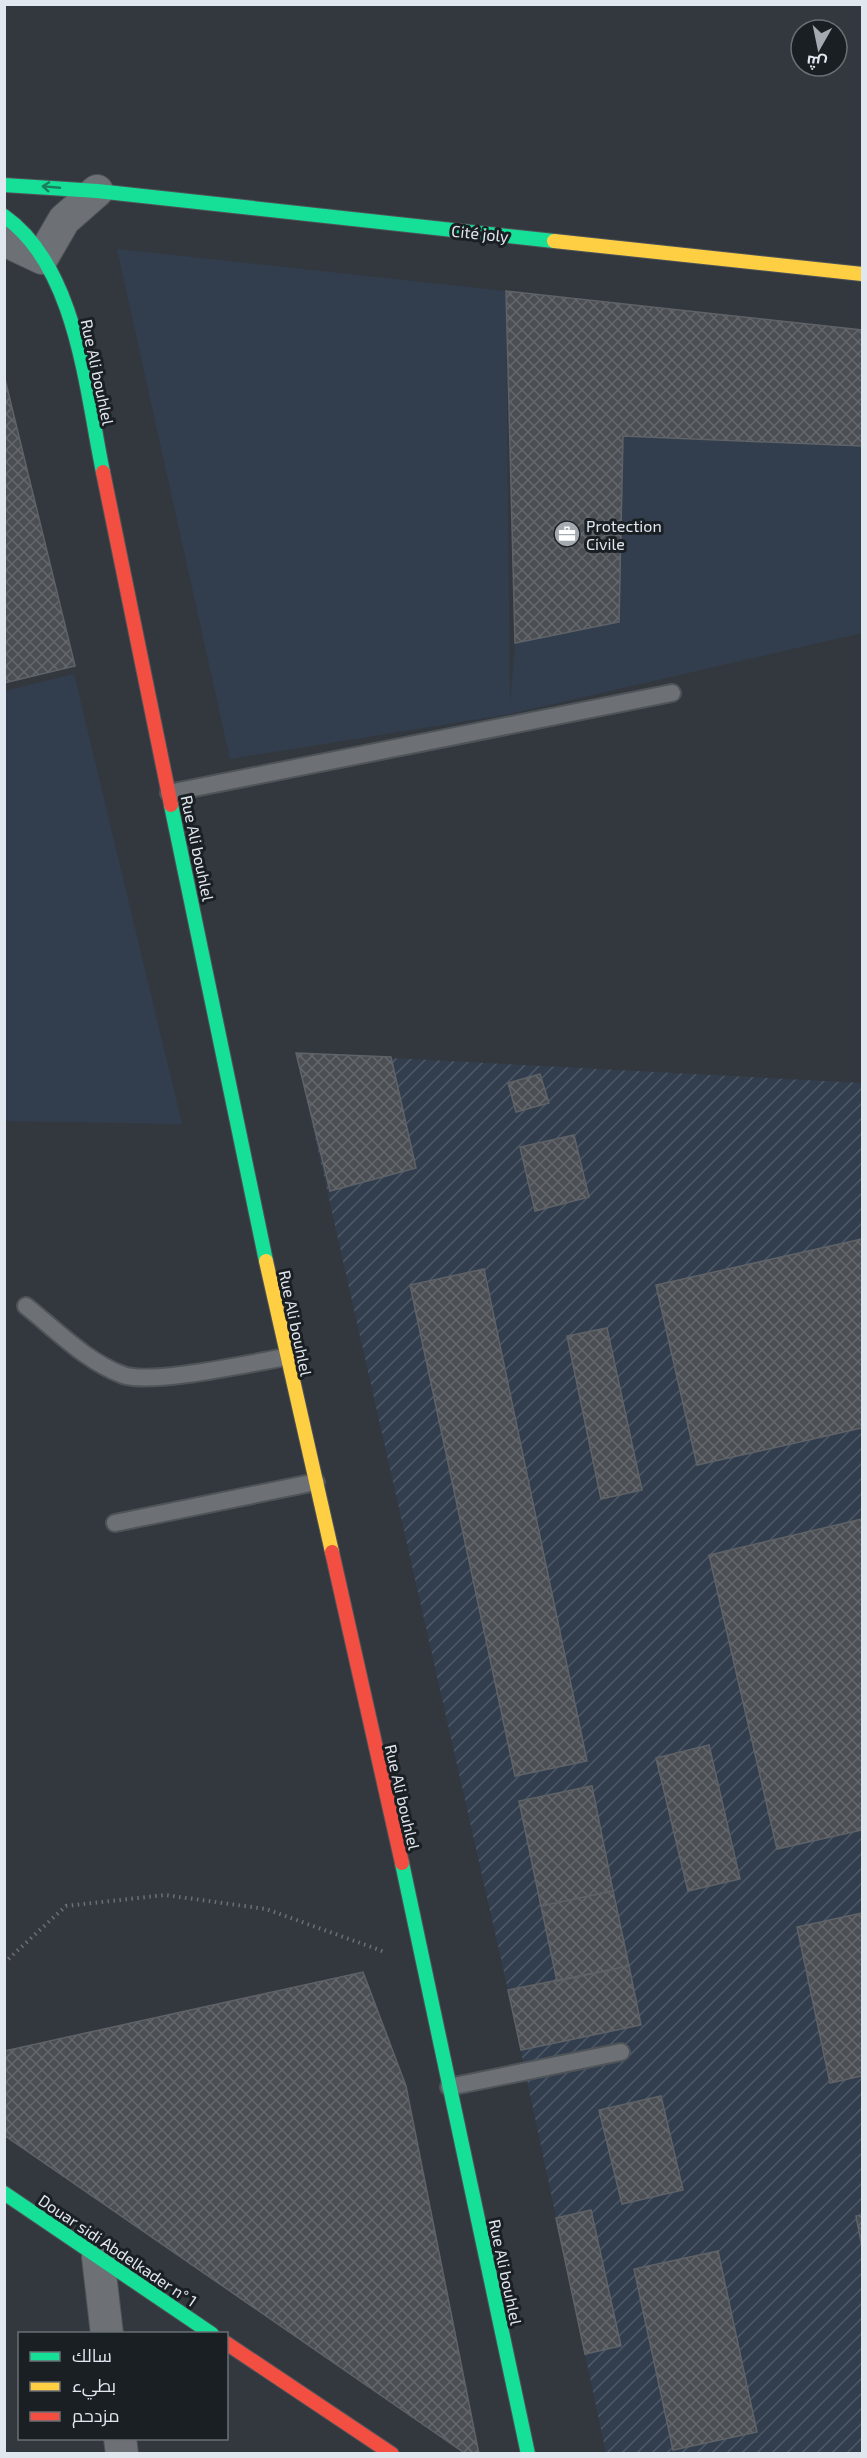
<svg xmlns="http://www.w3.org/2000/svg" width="867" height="2458" viewBox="0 0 867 2458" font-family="'Exo 2',Cairo,sans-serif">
<defs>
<pattern id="industrial-furrows" width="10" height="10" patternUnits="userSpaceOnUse" patternTransform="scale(1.5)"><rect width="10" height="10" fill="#323e4e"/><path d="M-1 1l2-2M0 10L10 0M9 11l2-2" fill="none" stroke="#4f5a68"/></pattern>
<pattern id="building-cross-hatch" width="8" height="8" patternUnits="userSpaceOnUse" patternTransform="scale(1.5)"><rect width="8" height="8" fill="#4b4f54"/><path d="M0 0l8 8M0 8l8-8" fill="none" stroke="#65686d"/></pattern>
</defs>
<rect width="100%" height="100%" fill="#33383e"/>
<!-- built -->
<path fill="#323e4e" d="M117 249 506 291 510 704 515 643 619 622 623 436 862 446V633L510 714 230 759Z
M74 674 182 1124 5 1121V691Z"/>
<!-- industrial -->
<path fill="url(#industrial-furrows)" d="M296 1053 862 1083V2453H606L508 1990Z"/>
<!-- building -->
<path fill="url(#building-cross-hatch)" stroke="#5f6368" stroke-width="1.5" d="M506 291 862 330V446L623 436 619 622 515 643Z
M4 375 75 666 4 683Z
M296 1053 391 1057 416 1168 330 1191Z
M540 1074 549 1103 516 1112 508 1083Z
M574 1135 589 1197 535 1211 520 1147Z
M862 1239V1428L697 1465 656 1285Z
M484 1269 587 1761 515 1776 410 1285Z
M607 1328 642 1490 601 1499 567 1336Z
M862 1519V1830L777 1849 709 1555Z
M709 1745 740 1879 688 1891 656 1758Z
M592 1786 613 1891 541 1906 519 1801Z
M613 1891 629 1966 557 1981 541 1906Z
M862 1913V2076L830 2083 797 1927Z
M629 1966 641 2025 521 2050 508 1990Z
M363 1972 406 2086 479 2454H466L4 2135V2051Z
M661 2096 683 2190 622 2204 599 2110Z
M591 2210 621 2346 585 2354 556 2218Z
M862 2215V2247L856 2216Z
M718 2251 757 2432 673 2450 634 2269Z"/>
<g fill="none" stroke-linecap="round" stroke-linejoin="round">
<!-- lane casing -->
<g stroke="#4f5459" stroke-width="20">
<path id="lane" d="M169 793 672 693
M26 1306C56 1330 87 1362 123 1375 151 1385 251 1363 286 1357
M115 1523 316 1482
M449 2087 621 2052"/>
</g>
<!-- street casing -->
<g stroke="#4f5459" stroke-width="34">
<path id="street" d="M4 240 42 258 64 220 97 191
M98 2257 107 2334
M120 2438 122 2454"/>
</g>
<!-- fast casing -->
<g stroke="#4f5459" stroke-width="16">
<path id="fast" d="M4 185 97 191 554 241
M4 216C77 267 86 391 103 472
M171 805 266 1261
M402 1863 528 2454
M4 2193 212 2334"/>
</g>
<!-- slow casing -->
<g stroke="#4f5459" stroke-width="16">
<path id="slow" d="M554 241 862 274
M266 1261 332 1552"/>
</g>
<!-- jam casing -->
<g stroke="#4f5459" stroke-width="16">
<path id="jam" d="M103 472 171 805
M332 1552 402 1863
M226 2343 392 2454"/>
</g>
<!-- path -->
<path stroke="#6c7074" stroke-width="4" stroke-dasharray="1.5 4.5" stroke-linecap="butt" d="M4 1963 66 1906 165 1895 266 1909 385 1952"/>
<!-- lane -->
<use href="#lane" stroke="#6d7175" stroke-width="16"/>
<!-- street -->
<use href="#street" stroke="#6d7175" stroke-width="32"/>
<!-- fast -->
<use href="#fast" stroke="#16e098" stroke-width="14"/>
<!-- slow -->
<use href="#slow" stroke="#ffcf43" stroke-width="14"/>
<!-- jam -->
<use href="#jam" stroke="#f24e42" stroke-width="14"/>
</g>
<!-- one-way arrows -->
<defs><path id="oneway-shaft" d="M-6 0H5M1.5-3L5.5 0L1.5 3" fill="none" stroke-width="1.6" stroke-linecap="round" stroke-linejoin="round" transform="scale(1.5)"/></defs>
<use stroke="#18805e" href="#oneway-shaft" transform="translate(51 187) rotate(-175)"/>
<!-- icons -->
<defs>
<g id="office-disc" transform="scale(1.35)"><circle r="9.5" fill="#a4aab0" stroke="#1a1f24"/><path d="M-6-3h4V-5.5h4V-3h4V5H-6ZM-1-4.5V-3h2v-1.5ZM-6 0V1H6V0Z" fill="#fff"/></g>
</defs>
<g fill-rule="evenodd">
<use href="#office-disc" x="567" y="534"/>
</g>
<g text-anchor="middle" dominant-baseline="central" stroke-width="6" stroke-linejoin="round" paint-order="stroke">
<!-- street labels -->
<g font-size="16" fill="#e1e7ee" stroke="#1a1f24">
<text transform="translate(480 233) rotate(6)">Cité joly</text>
<text transform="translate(98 372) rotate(78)">Rue Ali bouhlel</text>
<text transform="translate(198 848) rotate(78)">Rue Ali bouhlel</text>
<text transform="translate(296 1323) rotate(78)">Rue Ali bouhlel</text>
<text transform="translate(403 1797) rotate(77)">Rue Ali bouhlel</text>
<text transform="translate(118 2250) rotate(34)">Douar sidi Abdelkader n° 1</text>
<text transform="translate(506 2272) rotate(78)">Rue Ali bouhlel</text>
</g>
<!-- poi labels -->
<g font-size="16" fill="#e1e7ee" stroke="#1a1f24" text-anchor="start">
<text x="586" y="525">Protection<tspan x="586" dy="18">Civile</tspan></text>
</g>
</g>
<!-- border -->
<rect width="867" height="2458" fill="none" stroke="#e1e7ee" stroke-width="12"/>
<!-- legend -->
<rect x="18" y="2332" width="210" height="108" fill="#1a1f24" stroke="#6a6f75" stroke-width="1.5"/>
<rect x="30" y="2352" width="30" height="9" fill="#16e098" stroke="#6a6f75" stroke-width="1.5"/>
<text x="72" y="2362" font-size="18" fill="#e1e7ee">سالك</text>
<rect x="30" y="2382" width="30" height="9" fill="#ffcf43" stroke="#6a6f75" stroke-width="1.5"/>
<text x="72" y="2392" font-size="18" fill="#e1e7ee">بطيء</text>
<rect x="30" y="2412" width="30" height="9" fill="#f24e42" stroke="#6a6f75" stroke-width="1.5"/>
<text x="72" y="2422" font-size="18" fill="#e1e7ee">مزدحم</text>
<!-- north arrow -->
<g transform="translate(819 48) rotate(189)"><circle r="28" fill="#1a1f24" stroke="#6a6f75" stroke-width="1.5"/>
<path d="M0-4.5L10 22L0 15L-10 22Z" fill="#a4aab0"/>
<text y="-9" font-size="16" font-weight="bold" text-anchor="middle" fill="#e1e7ee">ش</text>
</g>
</svg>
